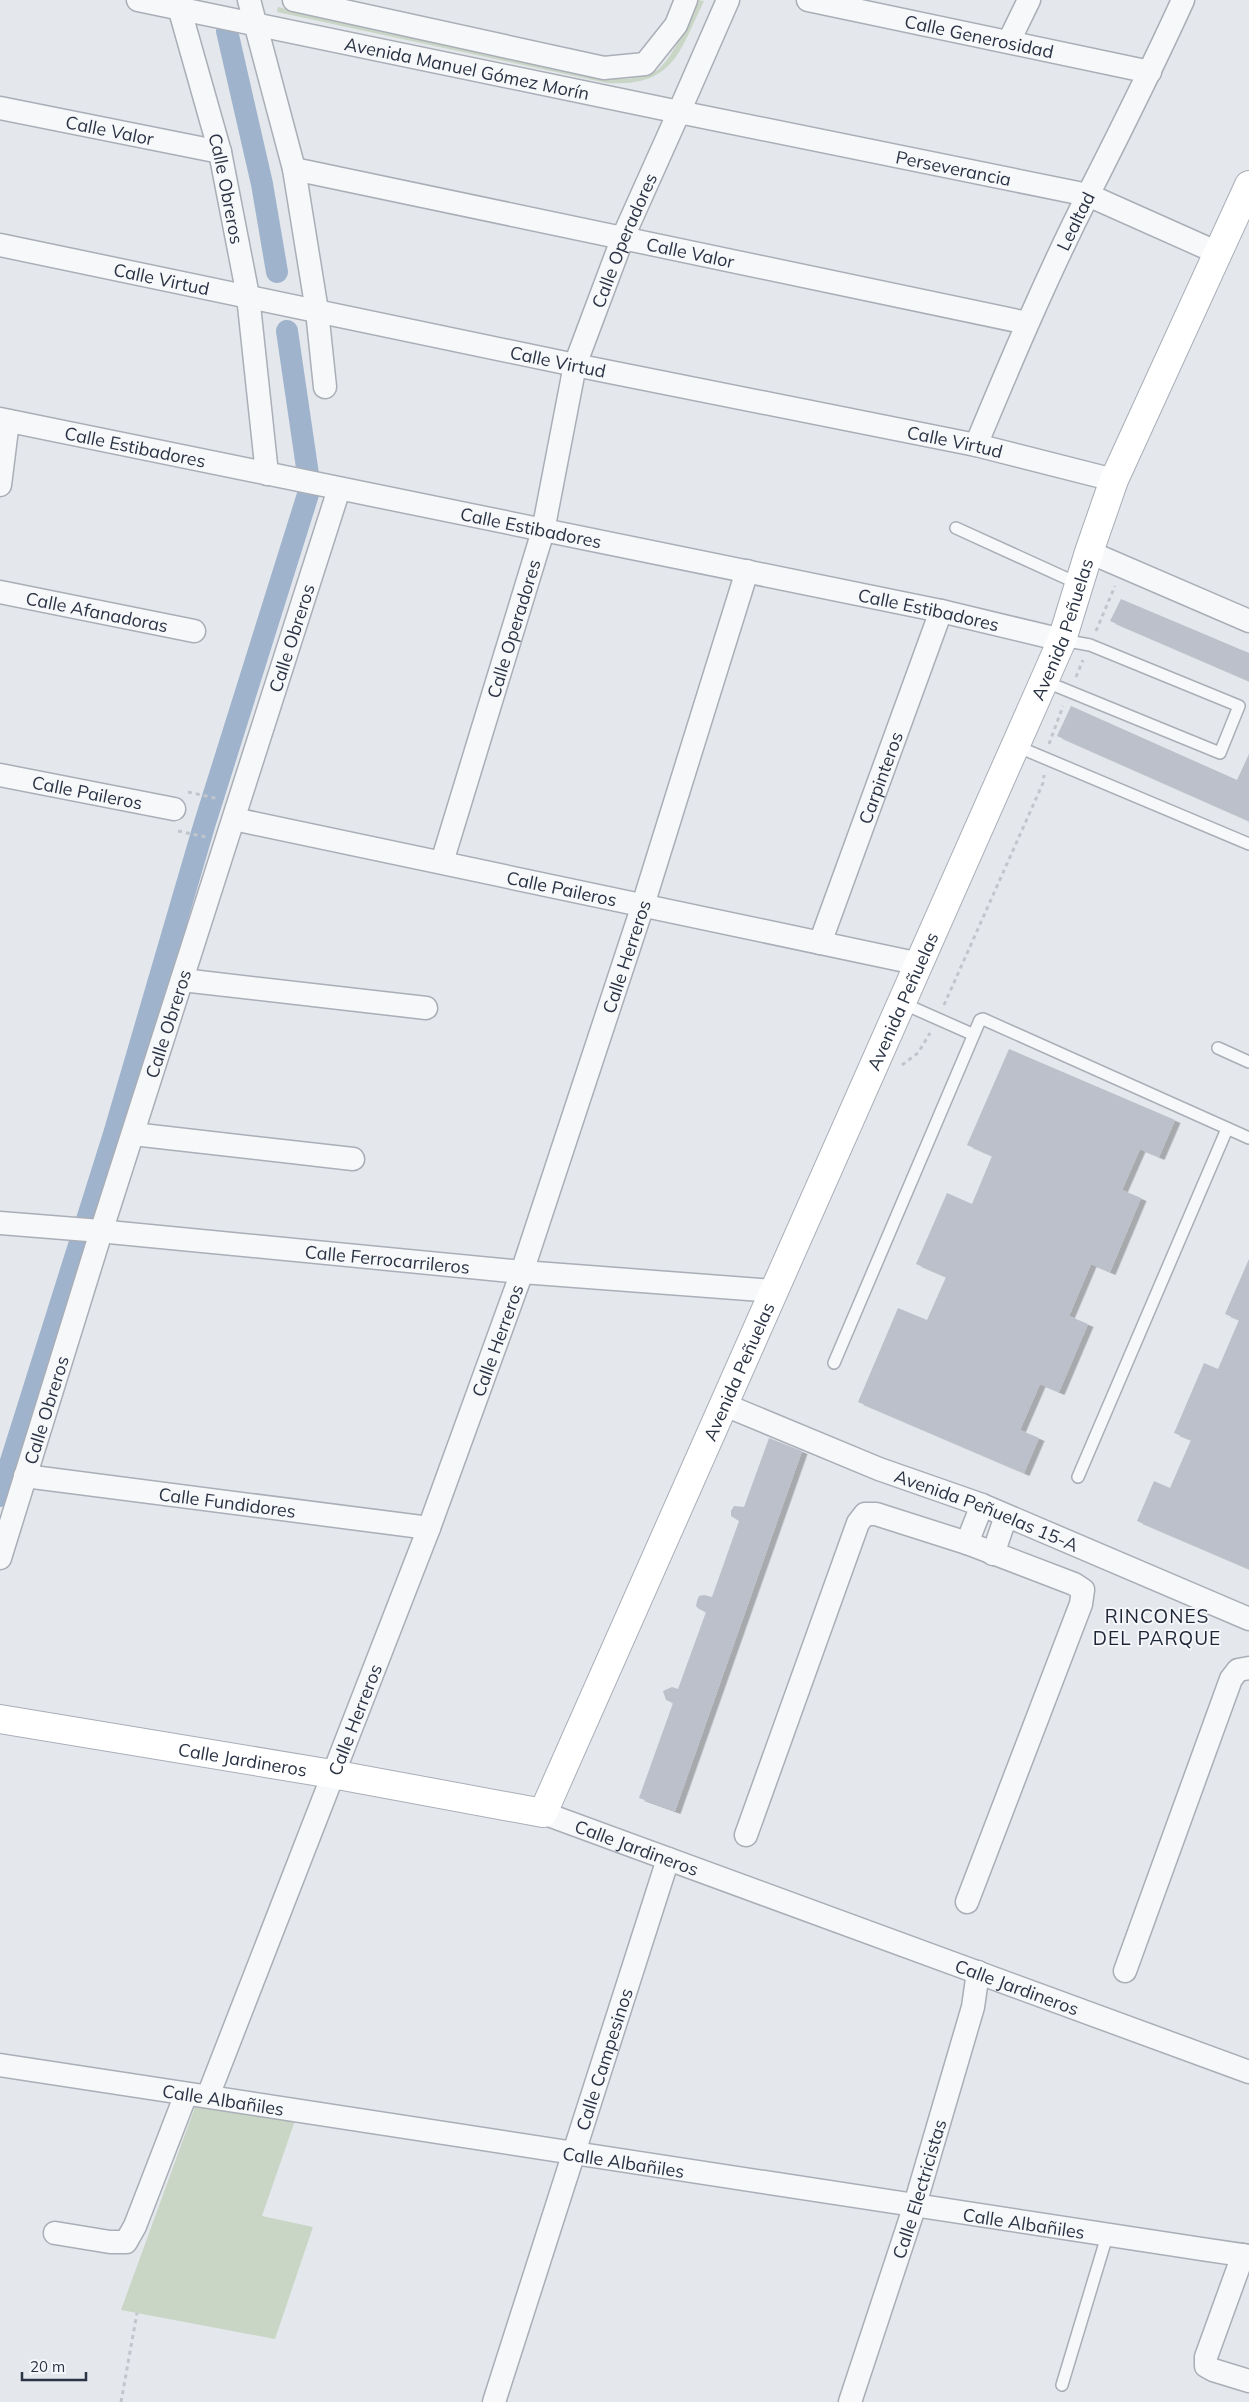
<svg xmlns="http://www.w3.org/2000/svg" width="1249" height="2402" viewBox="0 0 1249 2402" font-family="Mulish,sans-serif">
<defs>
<filter id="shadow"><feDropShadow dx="5.5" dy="3" stdDeviation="0" flood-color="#0004"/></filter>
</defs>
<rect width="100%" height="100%" fill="#e4e7ec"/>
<!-- green -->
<path fill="#c9d6c5" d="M697 0 704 1C679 52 674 87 607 83L277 12 278 7 608 79C622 79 637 79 650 74 671 68 688 19 697 0Z
M199 2096 298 2112 262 2216 313 2227 275 2339 121 2310Z"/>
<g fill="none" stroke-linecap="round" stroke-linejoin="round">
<!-- canal -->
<path stroke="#9fb4cc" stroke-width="22" d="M227 31 262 184 277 272
M0 1496 114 1134 204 826 310 488 287 331"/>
</g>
<!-- building -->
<path fill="#bbc0ca" filter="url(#shadow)" d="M1121 599 1249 653V681L1110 621Z
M1071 706 1237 780 1249 754V821L1057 736Z
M1009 1049 1175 1120 1159 1157 1140 1149 1122 1190 1141 1198 1110 1272 1091 1264 1069 1316 1088 1324 1059 1392 1040 1384 1020 1430 1039 1438 1024 1473 858 1402 898 1308 927 1320 946 1277 916 1264 947 1193 972 1204 992 1156 967 1145Z
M1249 1259V1569L1137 1521 1154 1481 1170 1488 1191 1440 1174 1433 1204 1363 1218 1369 1239 1320 1225 1314Z
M769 1438 802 1451 675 1811 639 1798 673 1703 666 1700 663 1691 672 1687 678 1689 706 1612 699 1609 696 1606 697 1601 699 1596 704 1595 712 1597 739 1521 731 1516V1511L734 1506 744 1507Z"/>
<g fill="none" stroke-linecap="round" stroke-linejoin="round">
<!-- lane casing -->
<g stroke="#a9aeb7" stroke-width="14">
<path id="lane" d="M956 528 1079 584
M1044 681 1220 753 1239 706 1090 645 1062 640
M1016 746 1249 844
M902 1003 972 1034
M1218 1048 1249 1062
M834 1363 980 1020 983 1019 1249 1138
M1078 1477 1227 1129
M1062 2385 1107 2236"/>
</g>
<!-- street casing -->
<g stroke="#a9aeb7" stroke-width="25">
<g id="street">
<path id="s1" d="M138 0 679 112 728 0"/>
<path id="s2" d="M177 0 220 152 248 296 267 474"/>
<path d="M249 0 294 169 317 311 325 387"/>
<path d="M294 0 604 68 645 64 676 25 686 0"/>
<path id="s3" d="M808 0 1150 72"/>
<path d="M1009 41 1029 0"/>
<path id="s4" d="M0 108 220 152"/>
<path id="s5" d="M294 169 1027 323"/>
<path id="s6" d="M0 245 575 365 976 445 1114 480"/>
<path id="s7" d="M0 419 941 611 1062 640"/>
<path id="s8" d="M976 445C1011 361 1047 276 1088 195 1121 130 1153 66 1183 0"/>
<path d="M0 485 8 421"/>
<path d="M1089 552 1249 621"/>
<path id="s9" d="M0 592 194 631"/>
<path id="s10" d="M0 775 174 809"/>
<path id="s11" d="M234 819 920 964"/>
<path id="s12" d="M442 862 543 531 575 365 623 237 679 112 1088 195 1218 253"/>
<path id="s13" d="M820 943 941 611"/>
<path d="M182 980 426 1008"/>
<path d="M133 1134 353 1159"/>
<path id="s14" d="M0 1223 88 1230 522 1272 775 1291"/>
<path id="s15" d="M725 1405 879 1469 982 1505 1249 1619"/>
<path id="s16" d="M25 1476 429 1528"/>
<path d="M967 1543 982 1505"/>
<path d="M993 1554 1006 1516"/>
<path id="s17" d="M0 1558 101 1232 339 489"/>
<path id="s18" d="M543 1813 1249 2072"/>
<path d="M746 1835 858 1523 865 1514H876L967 1543 1074 1584 1083 1590 1081 1604 967 1902"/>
<path d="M1125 1971 1231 1679 1238 1670 1249 1668"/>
<path id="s19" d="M0 2065C416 2129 832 2196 1249 2256"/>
<path id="s20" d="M208 2096 429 1528 522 1272 643 905 747 571"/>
<path d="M55 2233 110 2242H126L135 2226 186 2094"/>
<path d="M1243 2255 1206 2357V2366L1213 2370 1249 2381"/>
<path id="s21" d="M494 2402 668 1859"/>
<path id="s22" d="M850 2402 914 2208 973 2007 978 1972"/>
</g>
</g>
<!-- secondary casing -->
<g stroke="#a9aeb7" stroke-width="30">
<g id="secondary">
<path id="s23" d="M0 1719 332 1774 543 1813 1044 681 1062 640 1089 552 1114 480 1249 185"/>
</g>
</g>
<!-- path -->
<path stroke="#c2c5cb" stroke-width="3" stroke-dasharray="4 4" stroke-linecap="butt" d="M1096 631 1115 586
M1076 677 1083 660
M1049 744 1063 706
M188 792 219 799
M178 831 206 837
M944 1005 1043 783 1044 775
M902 1065 918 1053 930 1033
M121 2402 137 2313"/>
<!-- lane -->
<use href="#lane" stroke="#f7f8fa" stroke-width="11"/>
<!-- street -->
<use href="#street" stroke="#f7f8fa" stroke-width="22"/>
<!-- secondary -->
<use href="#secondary" stroke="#fff" stroke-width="28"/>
</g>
<g text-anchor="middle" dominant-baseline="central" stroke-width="4" stroke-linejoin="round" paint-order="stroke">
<!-- street labels -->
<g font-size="18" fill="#2b3445" stroke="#f4f6f9">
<text stroke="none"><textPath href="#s3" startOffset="175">Calle Generosidad</textPath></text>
<text stroke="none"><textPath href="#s1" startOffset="336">Avenida Manuel Gómez Morín</textPath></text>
<text stroke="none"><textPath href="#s4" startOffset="112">Calle Valor</textPath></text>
<text stroke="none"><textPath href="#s12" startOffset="1069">Perseverancia</textPath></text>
<text stroke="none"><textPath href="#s2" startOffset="195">Calle Obreros</textPath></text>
<text stroke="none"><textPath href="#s8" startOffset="245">Lealtad</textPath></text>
<text stroke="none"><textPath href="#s12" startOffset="649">Calle Operadores</textPath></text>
<text stroke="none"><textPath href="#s5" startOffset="405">Calle Valor</textPath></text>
<text stroke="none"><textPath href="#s6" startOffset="165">Calle Virtud</textPath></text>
<text stroke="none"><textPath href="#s6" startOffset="570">Calle Virtud</textPath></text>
<text stroke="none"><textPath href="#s6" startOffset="975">Calle Virtud</textPath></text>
<text stroke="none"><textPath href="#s7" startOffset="138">Calle Estibadores</textPath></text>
<text stroke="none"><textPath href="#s7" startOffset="542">Calle Estibadores</textPath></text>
<text stroke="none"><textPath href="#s7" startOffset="948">Calle Estibadores</textPath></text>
<text stroke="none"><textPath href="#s9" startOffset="99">Calle Afanadoras</textPath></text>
<text stroke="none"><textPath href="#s12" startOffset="244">Calle Operadores</textPath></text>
<text stroke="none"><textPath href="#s23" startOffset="1844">Avenida Peñuelas</textPath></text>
<text stroke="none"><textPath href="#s17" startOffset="965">Calle Obreros</textPath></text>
<text stroke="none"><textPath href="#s13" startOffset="176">Carpinteros</textPath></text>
<text stroke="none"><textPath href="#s10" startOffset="89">Calle Paileros</textPath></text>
<text stroke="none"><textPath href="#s11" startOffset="335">Calle Paileros</textPath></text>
<text stroke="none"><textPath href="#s20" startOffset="1214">Calle Herreros</textPath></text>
<text stroke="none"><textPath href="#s23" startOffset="1439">Avenida Peñuelas</textPath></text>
<text stroke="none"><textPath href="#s17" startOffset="560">Calle Obreros</textPath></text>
<text stroke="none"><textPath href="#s14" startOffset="389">Calle Ferrocarrileros</textPath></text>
<text stroke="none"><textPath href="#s20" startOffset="809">Calle Herreros</textPath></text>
<text stroke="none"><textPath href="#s23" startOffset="1034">Avenida Peñuelas</textPath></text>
<text stroke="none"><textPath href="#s17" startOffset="155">Calle Obreros</textPath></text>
<text stroke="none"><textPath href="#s16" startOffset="204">Calle Fundidores</textPath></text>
<text stroke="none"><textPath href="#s15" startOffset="282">Avenida Peñuelas 15-A</textPath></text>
<text stroke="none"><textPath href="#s20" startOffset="404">Calle Herreros</textPath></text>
<text stroke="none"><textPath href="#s23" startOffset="246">Calle Jardineros</textPath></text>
<text stroke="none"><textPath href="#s18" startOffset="100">Calle Jardineros</textPath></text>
<text stroke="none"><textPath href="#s18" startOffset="505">Calle Jardineros</textPath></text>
<text stroke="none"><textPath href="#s21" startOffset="360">Calle Campesinos</textPath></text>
<text stroke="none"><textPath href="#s19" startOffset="226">Calle Albañiles</textPath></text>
<text stroke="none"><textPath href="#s19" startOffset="631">Calle Albañiles</textPath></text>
<text stroke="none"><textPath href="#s22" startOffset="224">Calle Electricistas</textPath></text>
<text stroke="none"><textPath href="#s19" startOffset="1036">Calle Albañiles</textPath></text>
</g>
<!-- neighbourhood labels -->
<g font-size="19" letter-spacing="1" fill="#1d2536" stroke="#f4f6f9">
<text x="1157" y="1616">RINCONES<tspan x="1157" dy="22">DEL PARQUE</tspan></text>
</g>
</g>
<!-- scale -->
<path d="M22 2372v8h64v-8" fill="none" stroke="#2b3445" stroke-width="2.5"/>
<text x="30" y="2372" font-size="15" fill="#2b3445" stroke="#f4f6f9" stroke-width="4" paint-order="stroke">20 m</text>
</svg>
